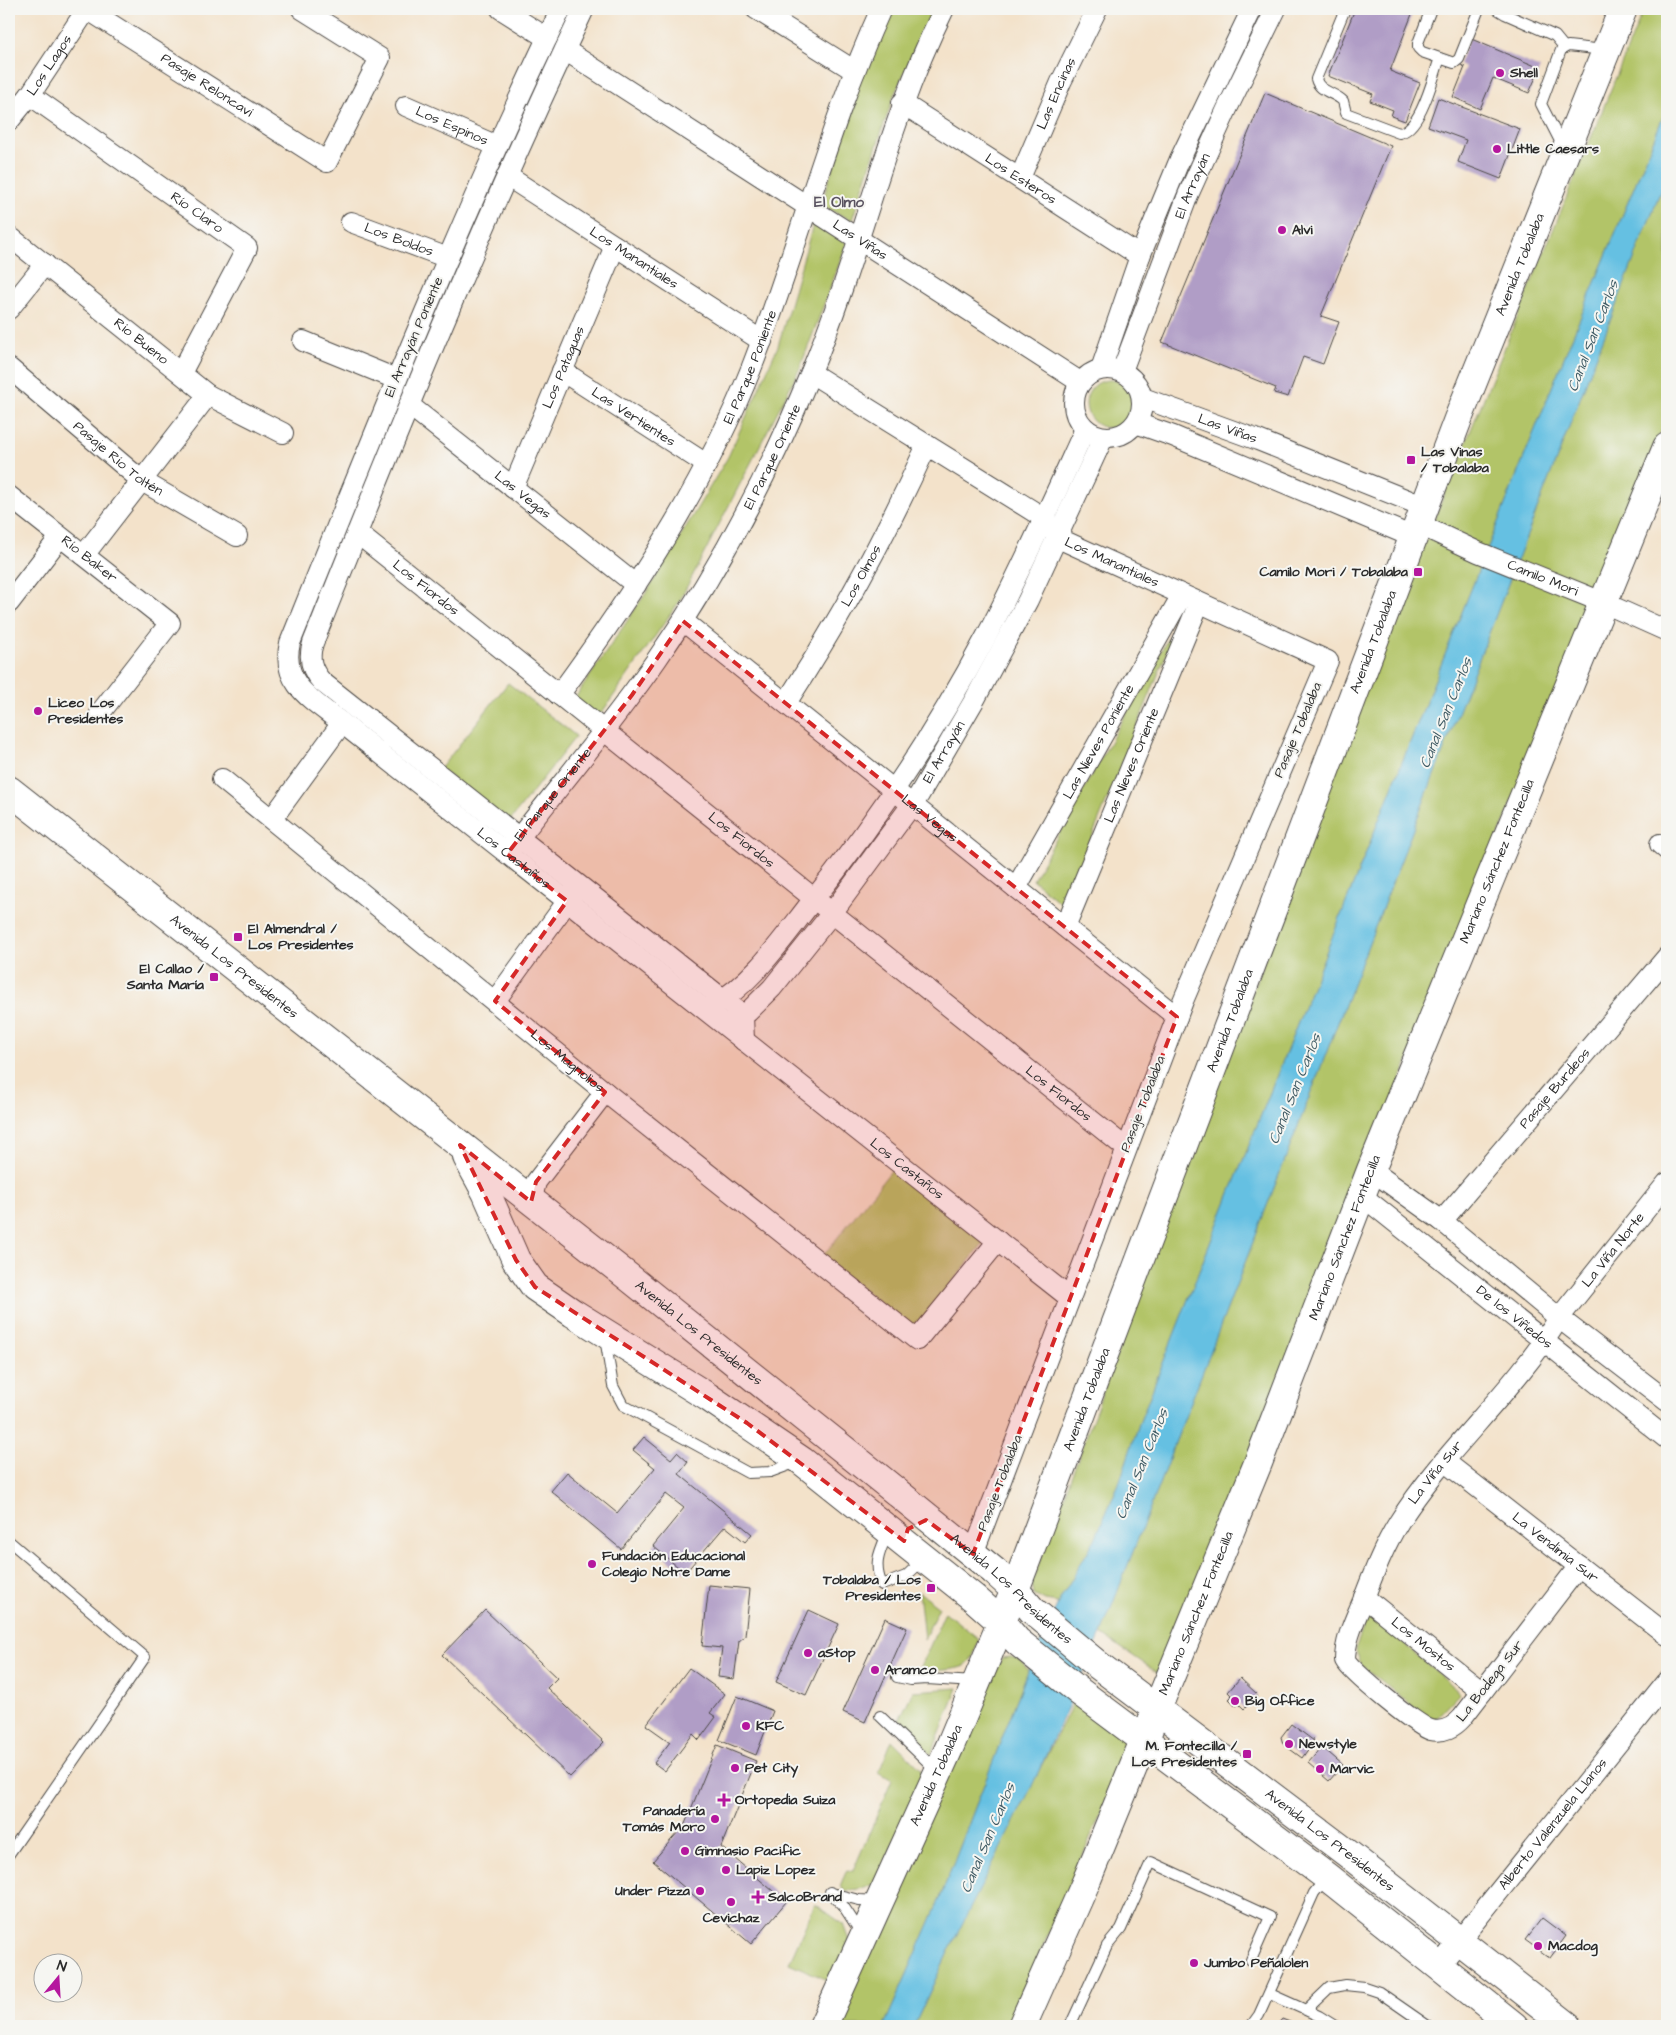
<svg xmlns="http://www.w3.org/2000/svg" width="1676" height="2035" viewBox="0 0 1676 2035" font-family="'Architects Daughter',sans-serif">
<rect width="100%" height="100%" fill="#f6f6f2"/>
<filter id="ink" filterUnits="userSpaceOnUse"><feTurbulence type="fractalNoise" baseFrequency=".02" numOctaves="2"/><feDisplacementMap in="SourceGraphic" scale="10" xChannelSelector="R" yChannelSelector="G"/><feConvolveMatrix kernelMatrix="1 2 1 2 8 2 1 2 1" color-interpolation-filters="sRGB"/></filter>
<filter id="wash" filterUnits="userSpaceOnUse"><feTurbulence type="fractalNoise" baseFrequency=".0096" numOctaves="4" result="noise"/><feDisplacementMap in="SourceGraphic" scale="20" xChannelSelector="R" yChannelSelector="G"/><feGaussianBlur stdDeviation="1.12" result="paint"/><feColorMatrix in="noise" values="0 0 0 0 0 0 0 0 0 0 0 0 0 0 0 0 0 1.4 0 .05"/><feComposite in="paint" operator="in"/></filter>
<g filter="url(#wash)">
<rect width="100%" height="100%" fill="#f3e2ca"/>
<!-- green -->
<path fill="#b2c467" stroke="#6e7849" d="M893 9H934L894 95 852 220 821 206 860 77Z
M1644 9H1667V107L1554 382 1218 1223 1139 1424 1120 1481 1095 1539 1058 1603 1045 1601 1034 1595 1032 1582 1373 668Z
M1667 174V417L1161 1675 1101 1634Z
M813 225 847 243 800 368 679 602 596 721 573 701 648 590 728 457 778 346Z
M1086 404a24 24 0 1 1 48 0a24 24 0 1 1-48 0Z
M1185 608 1064 906 1033 880Z
M508 683 576 736 509 822 440 769Z
M894 1167 986 1240 914 1330 822 1257Z
M919 1592 939 1607 924 1639Z
M945 1612 979 1639C976 1646 974 1656 970 1662 961 1672 932 1670 919 1671Z
M1369 1613 1460 1693 1432 1722 1362 1666 1355 1649Z
M1011 1657 1022 1661 1028 1671 937 1906 884 2026H833L955 1756 1002 1658Z
M958 1688 931 1755 899 1720 913 1691Z
M1076 1697 1132 1743 1008 2026H914L950 1948Z
M892 1740 921 1769 922 1778 876 1883 864 1888 846 1891 840 1886 847 1870 853 1871 892 1780 879 1772Z
M815 1904 843 1924 849 1941 832 1982 789 1963Z"/>
<!-- water -->
<path fill="#65c0e2" stroke="#487686" d="M1667 107V174L1101 1634 1031 1788 950 1948 914 2026H884L937 1906 1028 1671 1058 1603 1095 1539 1120 1481 1139 1424 1218 1223 1554 382Z"/>
<g id="blocks">
<!-- building -->
<path fill="#b09dc6" d="M1355 9H1414L1390 71 1420 83 1405 121 1391 116 1393 110 1370 101 1373 94 1328 76Z
M1469 38 1540 68 1529 93 1493 78 1480 109 1453 97 1465 67 1459 64Z
M1265 93 1391 146 1321 316 1339 322 1323 364 1303 357 1288 397 1274 393 1276 388 1162 342Z
M1438 98 1520 129 1501 179 1458 162 1466 140 1428 126Z
M644 1437 671 1459 677 1452 688 1462 679 1474 752 1534 745 1542 725 1526 685 1573 653 1546 684 1508 666 1494 621 1549 551 1491 567 1472 617 1513 655 1468 633 1450Z
M709 1585 750 1589 745 1636 739 1641 734 1679 718 1677 722 1648 702 1646Z
M485 1610 557 1678 547 1688 604 1742 570 1777 442 1655Z
M809 1610 839 1624 806 1695 776 1682Z
M885 1618 907 1628 865 1722 843 1712Z
M689 1668 725 1694 710 1713 716 1717 699 1740 693 1734 665 1771 654 1763 670 1742 646 1725Z
M1240 1678 1258 1695 1244 1709 1239 1704 1236 1706 1229 1699 1232 1696 1228 1692Z
M737 1696 773 1711 756 1755 719 1740Z
M1291 1724 1314 1741 1302 1758 1283 1744 1281 1737Z
M717 1745 756 1761 721 1847 786 1902 751 1944 653 1861 685 1824Z
M1322 1747 1343 1765 1329 1781 1308 1763Z
M1542 1918 1566 1936 1550 1958 1525 1940Z
M1282 2019 1295 2024 1300 2026H1276Z"/>
</g>
</g>
<g filter="url(#ink)">
<use href="#blocks" fill-opacity="0" stroke="#494643" stroke-width="1"/>
<g fill="none" stroke-linecap="round" stroke-linejoin="round">
<!-- lane casing -->
<g stroke="#494643" stroke-width="12">
<path id="lane" d="M1345 9 1316 79C1319 92 1334 92 1343 101L1346 113 1399 133C1421 130 1433 77 1440 58
M1431 9 1418 43V48L1422 52 1454 63 1459 59 1479 9
M1497 9 1505 14 1555 36 1564 47
M1563 147 1541 104 1561 50 1568 46 1604 50
M605 1338 613 1386 623 1405 748 1473 770 1472 797 1462
M888 1532C879 1553 873 1564 882 1585L906 1576 923 1560
M9 1541 145 1657 9 1854
M897 1677 911 1680 927 1679 974 1682
M880 1716 937 1771
M830 1892 844 1907 861 1933
M831 1893 859 1900 878 1901
M1270 1994 1319 2016 1335 2026
M1306 2010 1329 1988 1345 1985 1364 1987 1379 1992 1428 2026
M1070 2026 1107 1946 1121 1929 1151 1862 1270 1917 1251 1960
M1251 2026 1259 2015 1314 1893 1326 1878"/>
</g>
<!-- street casing -->
<g stroke="#494643" stroke-width="22">
<g id="street">
<path id="s1" d="M87 9 327 162 380 58 302 9"/>
<path d="M501 9 547 38"/>
<path id="s2" d="M561 9C461 216 376 429 290 643 280 684 314 701 342 723L1070 1298"/>
<path d="M584 9C485 216 398 429 313 643 308 658 311 670 322 682L743 1015 744 1041"/>
<path d="M756 9 855 71"/>
<path id="s3" d="M565 50 1080 382"/>
<path id="s4" d="M30 95 247 248 181 373"/>
<path id="s5" d="M902 103 1140 256"/>
<path id="s6" d="M406 106 497 146"/>
<path id="s7" d="M9 121 30 95 87 9"/>
<path id="s8" d="M507 176 762 341"/>
<path id="s9" d="M1020 178 1061 82 1097 9"/>
<path id="s10" d="M351 222 448 258"/>
<path id="s11" d="M9 236 208 395 283 433"/>
<path d="M9 309 45 264"/>
<path d="M303 341 396 379"/>
<path id="s12" d="M9 368 142 481 237 536"/>
<circle cx="1108" cy="403" r="34"/>
<path d="M1101 369 1140 256 1180 159 1252 9"/>
<path id="s13" d="M562 371 706 464"/>
<path id="s14" d="M1122 371 1188 195 1227 109 1276 9"/>
<path id="s15" d="M811 373 1044 518 1058 538 1328 661 1183 1001 973 1554"/>
<path id="s16" d="M1143 398 1258 440 1425 507"/>
<path id="s17" d="M409 405 636 585"/>
<path d="M1136 423 1173 436 1413 537"/>
<path id="s18" d="M513 488 615 246"/>
<path id="s19" d="M9 496 170 623 100 713"/>
<path id="s20" d="M1418 524 1478 552 1602 602 1667 631"/>
<path id="s21" d="M357 533 1126 1148"/>
<path d="M84 555 208 395"/>
<path d="M9 603 60 537"/>
<path id="s22" d="M683 621 1177 1017"/>
<path id="s23" d="M559 695C633 594 704 486 751 369 798 250 828 125 881 9"/>
<path id="s24" d="M786 703C840 620 886 535 927 445"/>
<path id="s25" d="M222 779 605 1092 917 1340 998 1241"/>
<path d="M272 819 342 723"/>
<path d="M1660 844 1667 850"/>
<path id="s26" d="M511 848C560 785 612 724 657 659 719 570 770 472 811 372 861 253 886 125 944 9"/>
<path id="s27" d="M1016 888 1182 595"/>
<path id="s28" d="M1065 927 1199 603"/>
<path d="M495 1001 575 891"/>
<path d="M712 1006C751 984 779 944 806 909 874 825 935 733 986 637 1022 569 1053 499 1085 429"/>
<path id="s29" d="M731 1022 748 1012 772 988 832 913 919 795 975 699 1028 600 1103 438"/>
<path d="M1371 1170 1442 1221 1559 1318 1667 1401"/>
<path id="s30" d="M1361 1195 1667 1439"/>
<path d="M531 1202 536 1182 605 1092"/>
<path id="s31" d="M1442 1221 1667 957"/>
<path id="s32" d="M1444 1461 1667 1635"/>
<path id="s33" d="M1579 1566 1462 1718C1454 1727 1443 1733 1431 1730 1418 1727 1351 1672 1345 1660 1345 1638 1356 1618 1364 1598 1374 1572 1384 1546 1399 1522 1445 1449 1514 1392 1559 1318L1667 1183"/>
<path id="s34" d="M1364 1597 1482 1692"/>
<path id="s35" d="M1439 1966 1667 1682"/>
</g>
</g>
<!-- secondary casing -->
<g stroke="#494643" stroke-width="30">
<g id="secondary">
<path id="s36" d="M9 790 631 1279 883 1481 994 1571 1015 1590 1032 1610 1098 1665 1347 1853 1568 2026"/>
<path d="M467 1157 486 1192 516 1260 535 1287 573 1313 708 1397 802 1461 975 1599 1001 1622 1017 1641 1080 1692 1327 1877 1514 2026"/>
<path id="s37" d="M823 2026 950 1746 1015 1590 1458 419 1623 9"/>
<path id="s38" d="M1022 2026 1086 1882 1258 1463 1371 1170 1667 447"/>
</g>
</g>
<!-- lane -->
<use href="#lane" stroke="#fff" stroke-width="10"/>
<!-- street -->
<use href="#street" stroke="#fff" stroke-width="20"/>
<!-- secondary -->
<use href="#secondary" stroke="#fff" stroke-width="28"/>
</g>
</g>
<!-- marked area -->
<path fill="#d62828" fill-opacity="0.2" stroke="#d62828" stroke-width="4" stroke-dasharray="10 6" stroke-linejoin="round" d="M683 621 1177 1017 973 1554 926 1520 908 1529 904 1541 747 1423 535 1287 516 1260 460 1145 531 1202 536 1182 605 1092 495 1001 567 901 507 854 632 695Z"/>
<!-- markers -->
<g fill="#b5179e" stroke="#f6f6f2" stroke-width="2">
<circle cx="1500" cy="73" r="5"/>
<circle cx="1497" cy="149" r="5"/>
<circle cx="1282" cy="230" r="5"/>
<rect x="1406" y="455" width="10" height="10" rx="2.5"/>
<rect x="1413" y="567" width="10" height="10" rx="2.5"/>
<circle cx="38" cy="711" r="5"/>
<rect x="233" y="932" width="10" height="10" rx="2.5"/>
<rect x="209" y="972" width="10" height="10" rx="2.5"/>
<circle cx="592" cy="1564" r="5"/>
<rect x="926" y="1583" width="10" height="10" rx="2.5"/>
<circle cx="808" cy="1653" r="5"/>
<circle cx="875" cy="1670" r="5"/>
<circle cx="1235" cy="1701" r="5"/>
<circle cx="746" cy="1726" r="5"/>
<circle cx="1289" cy="1744" r="5"/>
<rect x="1242" y="1749" width="10" height="10" rx="2.5"/>
<circle cx="735" cy="1768" r="5"/>
<circle cx="1320" cy="1769" r="5"/>
<path d="M721.5 1792.5h5v5h5v5h-5v5h-5v-5h-5v-5h5z"/>
<circle cx="715" cy="1819" r="5"/>
<circle cx="685" cy="1851" r="5"/>
<circle cx="726" cy="1870" r="5"/>
<circle cx="700" cy="1891" r="5"/>
<path d="M755.5 1889.5h5v5h5v5h-5v5h-5v-5h-5v-5h5z"/>
<circle cx="731" cy="1902" r="5"/>
<circle cx="1538" cy="1946" r="5"/>
<circle cx="1194" cy="1963" r="5"/>
</g>
<g text-anchor="middle" dominant-baseline="central" stroke-width="4" stroke-linejoin="round" paint-order="stroke">
<!-- street labels -->
<g font-size="14" fill="#2b2b2b" stroke="#f6f6f2">
<text stroke="none"><textPath href="#s7" startOffset="69">Los Lagos</textPath></text>
<text stroke="none"><textPath href="#s1" startOffset="142">Pasaje Reloncaví</textPath></text>
<text stroke="none"><textPath href="#s9" startOffset="92">Las Encinas</textPath></text>
<text stroke="none"><textPath href="#s6" startOffset="50">Los Espinos</textPath></text>
<text stroke="none"><textPath href="#s5" startOffset="141">Los Esteros</textPath></text>
<text stroke="none"><textPath href="#s14" startOffset="198">El Arrayán</textPath></text>
<text stroke="none"><textPath href="#s4" startOffset="204">Río Claro</textPath></text>
<text stroke="none"><textPath href="#s10" startOffset="51">Los Boldos</textPath></text>
<text stroke="none"><textPath href="#s3" startOffset="351">Las Viñas</textPath></text>
<text stroke="none"><textPath href="#s8" startOffset="151">Los Manantiales</textPath></text>
<text stroke="none"><textPath href="#s37" startOffset="1895">Avenida Tobalaba</textPath></text>
<text transform="translate(414 337) rotate(-67)">El Arrayán Poniente</text>
<text stroke="none"><textPath href="#s11" startOffset="169">Río Bueno</textPath></text>
<text stroke="none"><textPath href="#s23" startOffset="381">El Parque Poniente</textPath></text>
<text stroke="none"><textPath href="#s18" startOffset="131">Los Pataguas</textPath></text>
<text stroke="none"><textPath href="#s13" startOffset="85">Las Vertientes</textPath></text>
<text stroke="none"><textPath href="#s16" startOffset="90">Las Viñas</textPath></text>
<text stroke="none"><textPath href="#s26" startOffset="472">El Parque Oriente</textPath></text>
<text stroke="none"><textPath href="#s12" startOffset="142">Pasaje Río Toltén</textPath></text>
<text stroke="none"><textPath href="#s17" startOffset="145">Las Vegas</textPath></text>
<text stroke="none"><textPath href="#s19" startOffset="102">Río Baker</textPath></text>
<text stroke="none"><textPath href="#s15" startOffset="358">Los Manantiales</textPath></text>
<text stroke="none"><textPath href="#s24" startOffset="148">Los Olmos</textPath></text>
<text stroke="none"><textPath href="#s20" startOffset="136">Camilo Mori</textPath></text>
<text stroke="none"><textPath href="#s21" startOffset="88">Los Fiordos</textPath></text>
<text stroke="none"><textPath href="#s37" startOffset="1490">Avenida Tobalaba</textPath></text>
<text transform="translate(1298 730) rotate(-67)">Pasaje Tobalaba</text>
<text stroke="none"><textPath href="#s27" startOffset="168">Las Nieves Poniente</textPath></text>
<text stroke="none"><textPath href="#s29" startOffset="346">El Arrayán</textPath></text>
<text stroke="none"><textPath href="#s28" startOffset="175">Las Nieves Oriente</textPath></text>
<text stroke="none"><textPath href="#s26" startOffset="68">El Parque Oriente</textPath></text>
<text stroke="none"><textPath href="#s22" startOffset="316">Las Vegas</textPath></text>
<text stroke="none"><textPath href="#s21" startOffset="492">Los Fiordos</textPath></text>
<text stroke="none"><textPath href="#s2" startOffset="1011">Los Castaños</textPath></text>
<text stroke="none"><textPath href="#s38" startOffset="1258">Mariano Sánchez Fontecilla</textPath></text>
<text stroke="none"><textPath href="#s36" startOffset="286">Avenida Los Presidentes</textPath></text>
<text stroke="none"><textPath href="#s37" startOffset="1085">Avenida Tobalaba</textPath></text>
<text stroke="none"><textPath href="#s25" startOffset="446">Los Magnolios</textPath></text>
<text stroke="none"><textPath href="#s31" startOffset="174">Pasaje Burdeos</textPath></text>
<text stroke="none"><textPath href="#s21" startOffset="898">Los Fiordos</textPath></text>
<text transform="translate(1143 1104) rotate(-69)">Pasaje Tobalaba</text>
<text stroke="none"><textPath href="#s2" startOffset="1512">Los Castaños</textPath></text>
<text stroke="none"><textPath href="#s38" startOffset="852">Mariano Sánchez Fontecilla</textPath></text>
<text stroke="none"><textPath href="#s33" startOffset="834">La Viña Norte</textPath></text>
<text stroke="none"><textPath href="#s30" startOffset="196">De los Viñedos</textPath></text>
<text stroke="none"><textPath href="#s36" startOffset="878">Avenida Los Presidentes</textPath></text>
<text stroke="none"><textPath href="#s37" startOffset="680">Avenida Tobalaba</textPath></text>
<text stroke="none"><textPath href="#s33" startOffset="549">La Viña Sur</textPath></text>
<text transform="translate(1000 1483) rotate(-69)">Pasaje Tobalaba</text>
<text stroke="none"><textPath href="#s32" startOffset="141">La Vendimia Sur</textPath></text>
<text stroke="none"><textPath href="#s36" startOffset="1282">Avenida Los Presidentes</textPath></text>
<text stroke="none"><textPath href="#s38" startOffset="448">Mariano Sánchez Fontecilla</textPath></text>
<text stroke="none"><textPath href="#s34" startOffset="76">Los Mostos</textPath></text>
<text transform="translate(1490 1681) rotate(-52)">La Bodega Sur</text>
<text stroke="none"><textPath href="#s37" startOffset="275">Avenida Tobalaba</textPath></text>
<text stroke="none"><textPath href="#s35" startOffset="182">Alberto Valenzuela Llanos</textPath></text>
<text stroke="none"><textPath href="#s36" startOffset="1688">Avenida Los Presidentes</textPath></text>
</g>
<!-- poi labels -->
<g font-size="14" font-weight="bold" fill="#2b2b2b" stroke="#f6f6f2" text-anchor="start">
<text x="1510" y="73">Shell</text>
<text x="1507" y="149">Little Caesars</text>
<text x="1292" y="230">Alvi</text>
<text x="1421" y="452">Las Vinas<tspan x="1421" dy="16">/ Tobalaba</tspan></text>
<text x="1408" y="572" text-anchor="end">Camilo Mori / Tobalaba</text>
<text x="48" y="703">Liceo Los<tspan x="48" dy="16">Presidentes</tspan></text>
<text x="248" y="929">El Almendral /<tspan x="248" dy="16">Los Presidentes</tspan></text>
<text x="204" y="969" text-anchor="end">El Callao /<tspan x="204" dy="16">Santa María</tspan></text>
<text x="602" y="1556">Fundación Educacional<tspan x="602" dy="16">Colegio Notre Dame</tspan></text>
<text x="921" y="1580" text-anchor="end">Tobalaba / Los<tspan x="921" dy="16">Presidentes</tspan></text>
<text x="818" y="1653">aStop</text>
<text x="885" y="1670">Aramco</text>
<text x="1245" y="1701">Big Office</text>
<text x="756" y="1726">KFC</text>
<text x="1299" y="1744">Newstyle</text>
<text x="1237" y="1746" text-anchor="end">M. Fontecilla /<tspan x="1237" dy="16">Los Presidentes</tspan></text>
<text x="745" y="1768">Pet City</text>
<text x="1330" y="1769">Marvic</text>
<text x="735" y="1800">Ortopedia Suiza</text>
<text x="705" y="1811" text-anchor="end">Panadería<tspan x="705" dy="16">Tomás Moro</tspan></text>
<text x="695" y="1851">Gimnasio Pacific</text>
<text x="736" y="1870">Lapiz Lopez</text>
<text x="690" y="1891" text-anchor="end">Under Pizza</text>
<text x="768" y="1897">SalcoBrand</text>
<text x="731" y="1918" text-anchor="middle">Cevichaz</text>
<text x="1548" y="1946">Macdog</text>
<text x="1204" y="1963">Jumbo Peñalolen</text>
</g>
<!-- neighbourhood labels -->
<g font-size="15" font-weight="bold" fill="#5a5361" stroke="#f6f6f2">
<text x="839" y="202">El Olmo</text>
</g>
<!-- water labels -->
<g font-size="15" font-style="italic" fill="#3c5862" stroke="#f6f6f2">
<text transform="translate(1593 336) rotate(-69)">Canal San Carlos</text>
<text transform="translate(1446 713) rotate(-68)">Canal San Carlos</text>
<text transform="translate(1295 1089) rotate(-68)">Canal San Carlos</text>
<text transform="translate(1142 1464) rotate(-68)">Canal San Carlos</text>
<text transform="translate(988 1838) rotate(-67)">Canal San Carlos</text>
</g>
</g>
<!-- margin -->
<rect width="1676" height="2035" fill="none" stroke="#f6f6f2" stroke-width="30"/>
<!-- north arrow -->
<g transform="translate(58 1978) rotate(18)"><circle r="24" fill="#f6f6f2" stroke="#a5a5a2"/>
<path d="M0-4L9 19L0 12L-9 19Z" fill="#b5179e"/>
<text y="-8" font-size="14" font-weight="bold" text-anchor="middle" fill="#2b2b2b">N</text>
</g>
</svg>
